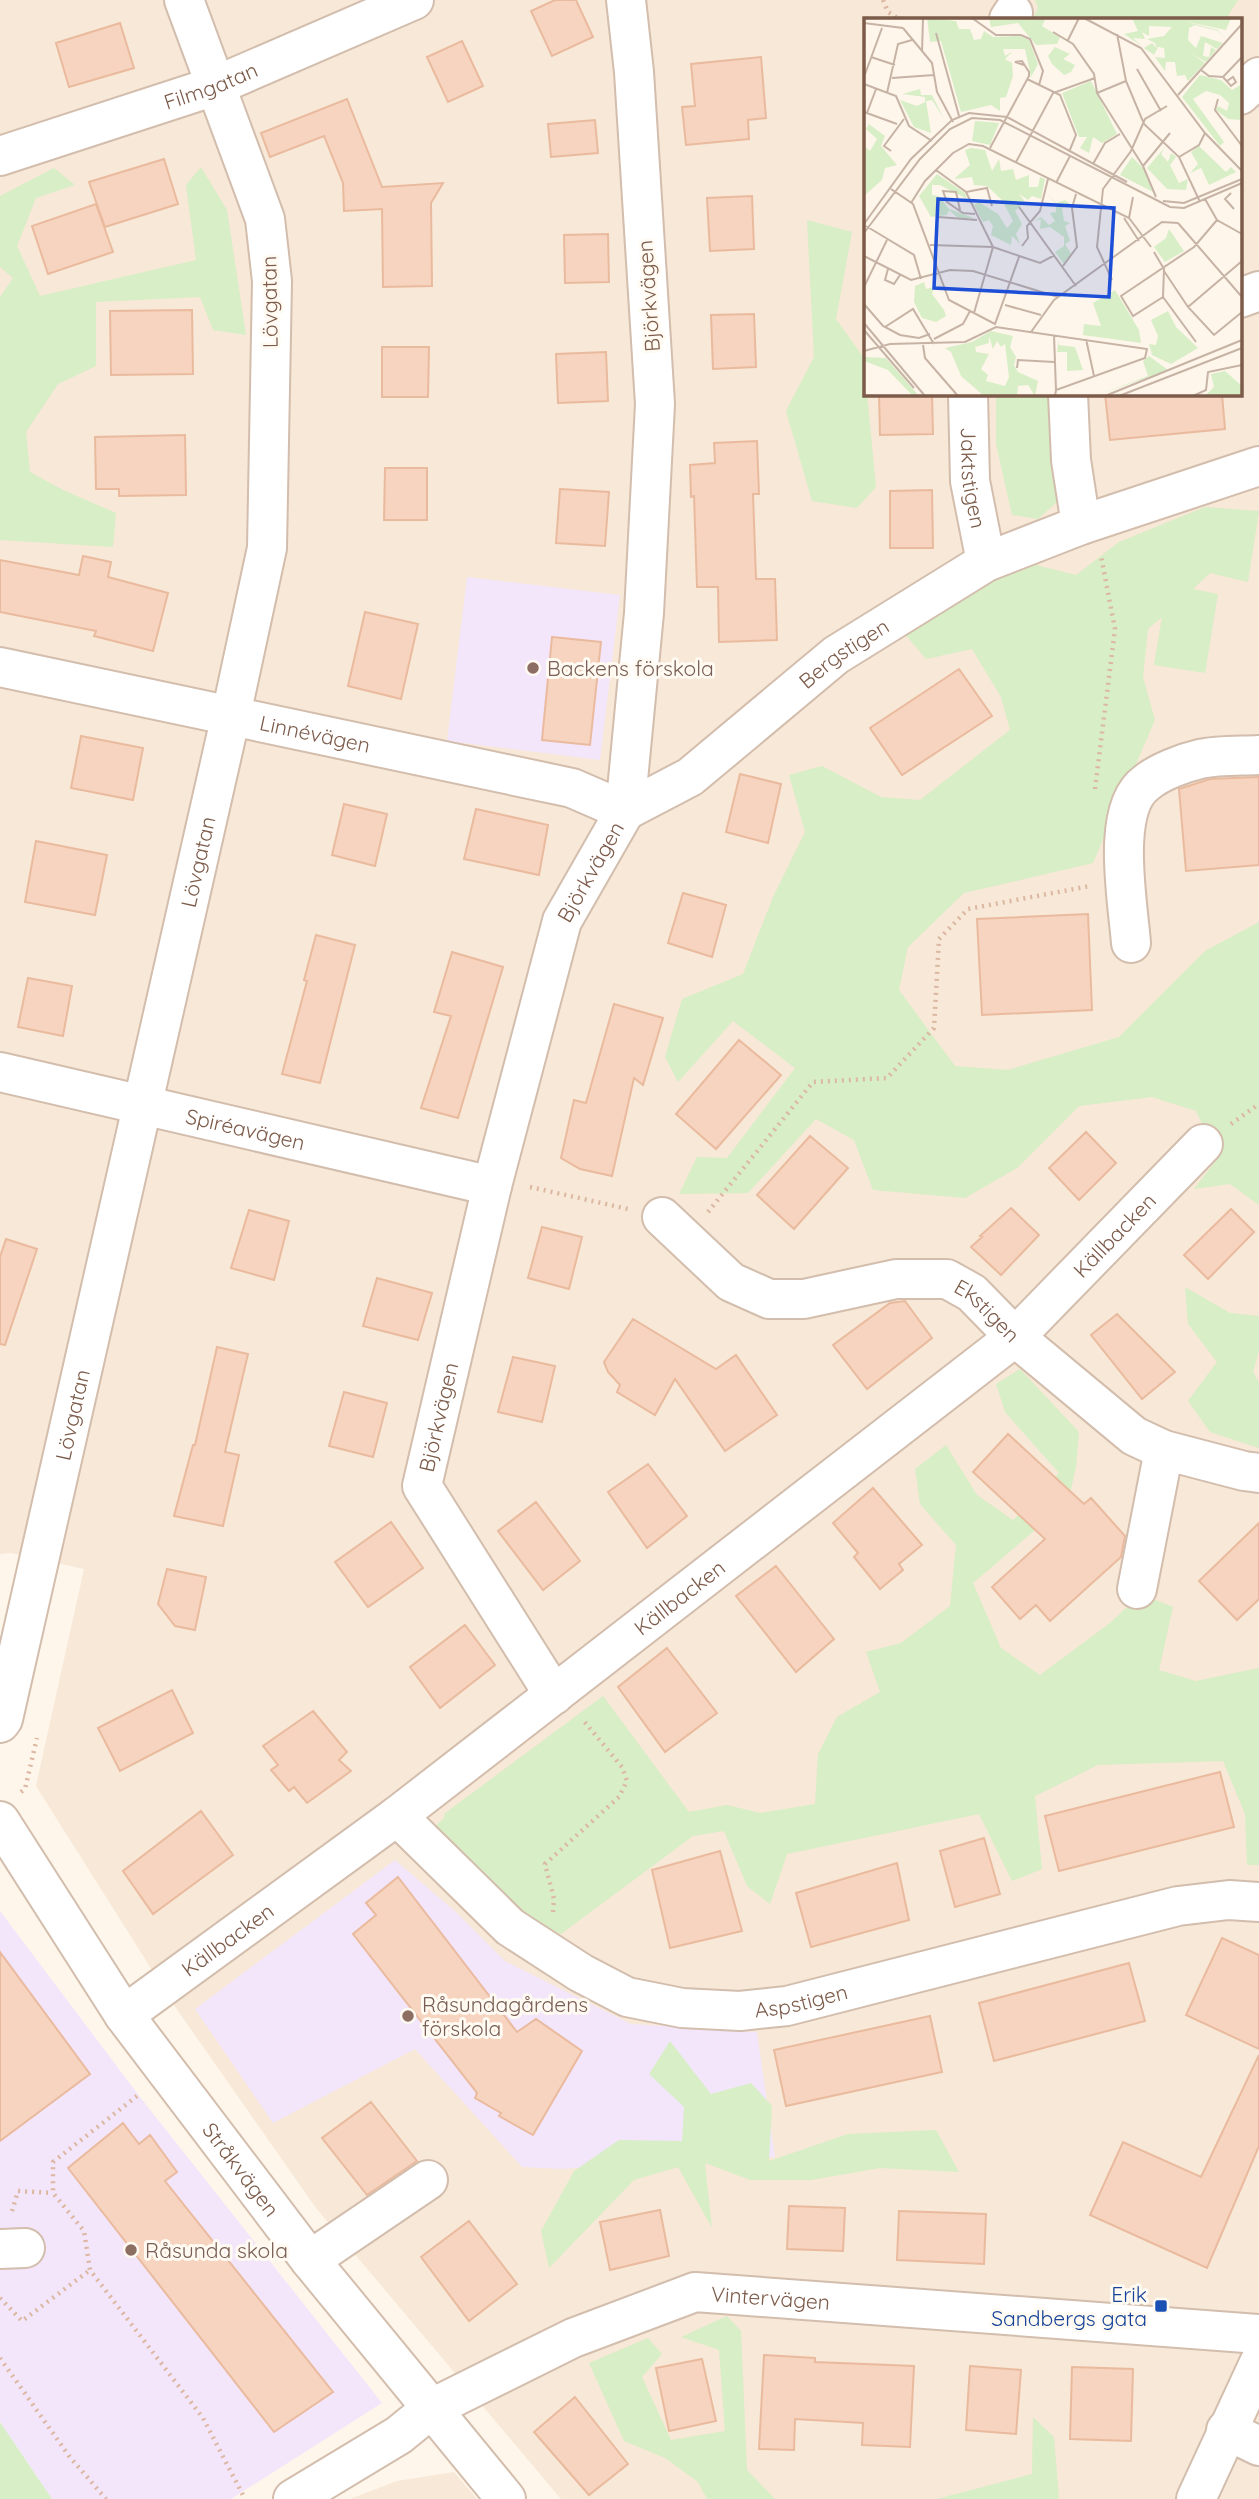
<svg xmlns="http://www.w3.org/2000/svg" width="1259" height="2499" viewBox="0 0 1259 2499" font-family="Quicksand,sans-serif">
<rect width="100%" height="100%" fill="#fef6ea"/>
<!-- residential -->
<path fill="#f7e8d7" fill-rule="evenodd" d="M0 0H1259V2499H561L316 2208 176 2008 36 1786 84 1569 11 1553 0 1554ZM865 19H1240V394H865Z
M454 2472 477 2499H350L397 2481Z"/>
<!-- education -->
<path fill="#f3e6fb" d="M467 577 620 595 600 760 447 741Z
M395 1860 456 1912 505 1961 631 2024 757 2032 775 2157 560 2169 522 2167 415 2049 273 2123 195 2009Z
M0 1911 140 2097 382 2403 231 2499H52L0 2422Z"/>
<!-- green -->
<path fill="#d7eec6" d="M1035 0H1238L1226 19H1033L1038 8Z
M201 167 227 210 246 335 213 330 200 297 96 302V366L58 384 26 432 30 472 63 490 116 513 113 547 0 540V297L13 278 0 267V196L54 168 75 185 36 198 17 246 40 296 196 260 186 185Z
M807 220 852 232 836 319 864 358 865 394H867L876 487 857 508 812 501 786 411 814 357Z
M996 394H1050L1057 502 1038 519 1012 515 996 444Z
M1205 507 1259 511 1248 582 1210 573 1193 589 1218 594 1205 673 1154 665 1162 617 1148 629 1143 677 1155 720 1093 863 964 893 908 947 899 990 955 1066 1008 1070 1119 1037 1205 951 1259 922V1205L1230 1184 1194 1189 1218 1158 1196 1111 1152 1097 1079 1106 1017 1168 965 1198 873 1190 854 1140 816 1119 748 1193 679 1194 697 1157 727 1158 795 1068 733 1021 678 1082 665 1057 682 999 743 974 773 897 805 832 789 775 822 766 881 797 920 800 1010 730 1001 697 972 649 926 659 904 633 1016 560 1076 575 1119 542Z
M1185 1287 1230 1313 1259 1316V1351L1253 1372 1259 1382V1448L1210 1432 1188 1401 1217 1362 1188 1324Z
M1020 1369 1079 1432 1076 1467 1068 1502 973 1583 1001 1648 1040 1675 1110 1623 1141 1594 1173 1607 1159 1670 1196 1681 1259 1668V1865H1247L1245 1814 1223 1761 1098 1765 1035 1796 1042 1869 1012 1881 979 1814 787 1854 770 1904 747 1886 724 1831 693 1836 561 1934 531 1922 463 1852 431 1830 444 1818V1814L603 1696 689 1812 727 1805 760 1813 815 1804 818 1754 837 1717 880 1692 866 1652 901 1643 950 1606 956 1545 920 1504 915 1469 946 1445 977 1495 1013 1520 1059 1473 1005 1412 996 1384Z
M670 2041 711 2094 751 2083 772 2106 769 2161 848 2134 936 2130 959 2172 880 2168 811 2180H750L705 2163 712 2228 678 2167 634 2180 549 2268 541 2231 574 2171 619 2140 682 2141 684 2107 649 2074Z
M727 2316 741 2331 747 2470 775 2499H707L698 2482 665 2458 624 2441 589 2363 648 2338 662 2354 642 2377 671 2440 725 2431 719 2350 681 2337Z
M1033 2417 1054 2437 1059 2499H937L1032 2474Z
M0 2422 52 2499H0Z"/>
<!-- building -->
<path fill="#f6d4bf" stroke="#eaba9e" stroke-width="2" d="M555 0H576L593 37 552 56 531 11Z
M120 23 134 68 69 87 56 43Z
M462 41 483 86 448 102 427 57Z
M761 57 766 118 748 120 749 139 686 145 682 107 695 106 691 64Z
M347 99 382 187 443 183 431 203 432 286 383 287 382 209 344 211 343 183 324 136 270 157 261 133Z
M595 120 598 153 551 157 548 124Z
M164 159 178 204 105 227 89 182Z
M752 196 754 249 710 251 707 198Z
M96 204 113 252 48 274 32 226Z
M608 234 609 282 565 283 564 235Z
M192 310 193 374 111 375 110 311Z
M754 314 756 367 713 369 711 315Z
M382 347H429L428 397H382Z
M606 352 608 401 558 403 556 354Z
M879 394H932L933 434 880 435Z
M1105 394H1222L1225 429 1110 440Z
M185 435 186 495 119 496V489H96L95 437Z
M757 441 759 494H753L756 579H775L777 640 719 642 718 587H697L694 496 691 497 690 465 715 463 714 443Z
M385 468H427V520H384Z
M560 489 609 492 605 546 556 543Z
M932 490 933 548H890V491Z
M83 556 111 562 108 577 168 593 153 651 94 636 96 631 0 612V560L79 575Z
M365 612 418 624 401 699 348 686Z
M552 637 601 642 590 745 542 740Z
M959 669 992 716 902 775 870 728Z
M81 736 143 748 133 800 71 788Z
M740 774 781 784 768 843 726 832Z
M1259 777V865L1186 871 1179 789 1210 779Z
M344 804 387 814 375 866 332 855Z
M476 809 548 825 539 875 464 859Z
M36 841 107 855 95 915 25 902Z
M683 893 726 905 712 957 668 943Z
M1088 914 1092 1010 982 1015 977 919Z
M316 935 355 945 320 1083 282 1074 307 981 304 980Z
M452 952 503 967 458 1118 421 1108 451 1016 434 1012Z
M28 978 72 986 63 1036 18 1027Z
M614 1004 663 1018 643 1085 634 1078 612 1176 580 1169 561 1158 574 1100 586 1103Z
M739 1040 781 1075 716 1149 676 1114Z
M1086 1132 1116 1163 1079 1200 1049 1168Z
M810 1136 848 1168 794 1229 757 1195Z
M1011 1208 1039 1235 1001 1275 971 1247 982 1237 980 1236Z
M1231 1209 1254 1232 1208 1279 1184 1255Z
M249 1210 289 1221 274 1280 231 1268Z
M542 1227 582 1237 569 1289 528 1278Z
M6 1239 37 1249 5 1345 0 1344V1257Z
M377 1278 432 1293 418 1340 363 1326Z
M905 1301 932 1338 867 1389 833 1345 890 1303Z
M1117 1314 1175 1372 1142 1399 1091 1335Z
M633 1319 716 1369 736 1355 777 1415 725 1451 675 1379 655 1415 617 1392 620 1385 608 1372 604 1362Z
M217 1347 248 1354 225 1452 239 1455 223 1526 174 1516 193 1445H195Z
M513 1357 555 1366 542 1422 498 1412Z
M344 1392 387 1403 373 1457 329 1446Z
M1008 1434 1084 1504 1091 1498 1125 1536 1121 1557 1050 1621 1036 1605 1020 1619 992 1587 1045 1539 973 1472Z
M648 1464 687 1516 647 1548 608 1492Z
M873 1488 922 1545 899 1564 903 1570 880 1589 854 1557 858 1553 833 1523Z
M536 1502 580 1561 543 1590 498 1531Z
M391 1522 423 1568 368 1607 335 1562Z
M1259 1523V1599L1237 1620 1199 1581Z
M776 1566 834 1639 796 1672 736 1596Z
M167 1569 206 1577 195 1630 175 1626 158 1604Z
M465 1625 495 1665 440 1708 410 1667Z
M667 1648 717 1713 665 1752 618 1687Z
M172 1690 193 1733 120 1771 98 1728Z
M313 1711 347 1752 339 1760 351 1771 307 1803 294 1787 289 1791 271 1770 278 1765 263 1746Z
M1220 1772 1234 1827 1059 1871 1045 1816Z
M201 1811 233 1855 153 1914 123 1871Z
M984 1838 1000 1894 955 1907 940 1851Z
M720 1851 742 1931 670 1948 652 1870Z
M897 1863 909 1920 811 1947 796 1893Z
M398 1877 517 2032 536 2019 582 2051 533 2135 499 2116 501 2113 475 2098 477 2093 353 1934 376 1915 366 1903Z
M1222 1938 1259 1955V2049L1186 2015Z
M0 1952 90 2074 0 2141Z
M1129 1963 1145 2021 994 2061 979 2003Z
M930 2016 942 2072 786 2106 774 2050Z
M1259 2055V2146L1207 2268 1090 2215 1123 2142 1201 2177Z
M371 2102 417 2161 367 2195 322 2138Z
M123 2123 139 2144 150 2135 177 2172 165 2181 333 2392 274 2432 68 2168Z
M789 2206 845 2208 843 2251 787 2249Z
M660 2210 669 2256 610 2270 600 2222Z
M899 2211 986 2214 984 2264 897 2260Z
M469 2221 517 2284 469 2321 421 2257Z
M764 2355 815 2358V2362L914 2366 910 2447 862 2445 863 2423 795 2419 794 2450 759 2449Z
M702 2359 716 2421 669 2431 656 2368Z
M970 2366 1021 2370 1016 2434 966 2430Z
M1072 2367 1133 2369 1131 2441 1070 2439Z
M575 2397 628 2464 589 2495 534 2432Z"/>
<g fill="none" stroke-linecap="round" stroke-linejoin="round">
<!-- minor casing -->
<g stroke="#d3bdad" stroke-width="42">
<g id="minor">
<path d="M1009 19 1013 13"/>
<path d="M1240 95 1259 77"/>
<path id="s1" d="M0 156 215 86 414 0"/>
<path d="M1240 298 1259 291"/>
<path id="s2" d="M968 394 970 481 986 562"/>
<path d="M1068 394 1071 460 1081 525"/>
<path id="s3" d="M0 667 572 788 625 811"/>
<path id="s4" d="M625 811 690 777 836 655 986 562 1081 525 1259 466"/>
<path d="M1131 943C1128 903 1110 809 1146 783 1159 772 1183 763 1200 759 1218 755 1240 756 1259 755"/>
<path id="s5" d="M0 1072 492 1186"/>
<path id="s6" d="M662 1217 731 1282 769 1299H804L896 1279H947L972 1293 1015 1337 1134 1436 1164 1450 1244 1471 1259 1473"/>
<path d="M1137 1589 1164 1450"/>
<path id="s7" d="M554 1695 422 1486 492 1186 562 921 625 811 644 613 655 404 634 72 626 0"/>
<path id="s8" d="M0 1723 3 1719 231 715 267 548 272 281 265 219 184 0"/>
<path id="s9" d="M397 1816 510 1927 581 1973 627 1997 682 2008 740 2011 787 2006 1178 1906 1229 1900 1259 1902"/>
<path id="s10" d="M0 1821 124 2015 310 2260 506 2499"/>
<path id="s11" d="M124 2015 397 1816 1015 1337 1203 1144"/>
<path d="M0 2249 25 2248"/>
<path d="M310 2260 428 2180"/>
<path d="M1226 2430 1259 2446"/>
<path id="s12" d="M293 2499 399 2435 432 2408 573 2338 695 2292 1259 2334"/>
<path d="M1196 2499 1259 2363"/>
</g>
</g>
<!-- path -->
<path stroke="#dcb7a1" stroke-width="4.5" stroke-dasharray="2 5" stroke-linecap="butt" d="M883 0 888 12 899 19
M1095 789 1115 629 1101 556
M1231 1124 1259 1104
M530 1187 628 1209
M708 1212 813 1082 887 1078 934 1028 939 939 968 909 1090 886
M21 1792 25 1789 37 1738
M553 1912 554 1899 545 1864 619 1797 627 1781 622 1767 583 1720
M137 2096 53 2162V2193L84 2231 90 2270 203 2418 245 2499
M12 2211 18 2191 53 2193
M0 2298 22 2321 90 2270
M0 2358 69 2456 106 2499"/>
<!-- minor -->
<use href="#minor" stroke="#fff" stroke-width="38"/>
</g>
<!-- markers -->
<g fill="#8d6e63" stroke="#fffaf2" stroke-width="2.5">
<circle cx="533" cy="668" r="7"/>
<circle cx="408" cy="2016" r="7"/>
<circle cx="131" cy="2250" r="7"/>
</g>
<rect fill="#1a4fb4" stroke="#fffaf2" stroke-width="2.5" x="1154" y="2299" width="14" height="14" rx="3.5"/>
<g text-anchor="middle" dominant-baseline="central" stroke-width="6" stroke-linejoin="round" paint-order="stroke">
<!-- street labels -->
<g font-size="21" fill="#7c5b4a" stroke="#fffaf2">
<text stroke="none"><textPath href="#s1" startOffset="222">Filmgatan</textPath></text>
<text transform="translate(648 296) rotate(-94)">Björkvägen</text>
<text transform="translate(269 302) rotate(-91)">Lövgatan</text>
<text stroke="none"><textPath href="#s2" startOffset="84">Jaktstigen</textPath></text>
<text stroke="none"><textPath href="#s4" startOffset="271">Bergstigen</textPath></text>
<text stroke="none"><textPath href="#s3" startOffset="322">Linnévägen</textPath></text>
<text stroke="none"><textPath href="#s8" startOffset="884">Lövgatan</textPath></text>
<text stroke="none"><textPath href="#s7" startOffset="886">Björkvägen</textPath></text>
<text stroke="none"><textPath href="#s5" startOffset="252">Spiréavägen</textPath></text>
<text stroke="none"><textPath href="#s11" startOffset="1262">Källbacken</textPath></text>
<text stroke="none"><textPath href="#s6" startOffset="368">Ekstigen</textPath></text>
<text stroke="none"><textPath href="#s8" startOffset="317">Lövgatan</textPath></text>
<text stroke="none"><textPath href="#s7" startOffset="318">Björkvägen</textPath></text>
<text stroke="none"><textPath href="#s11" startOffset="695">Källbacken</textPath></text>
<text stroke="none"><textPath href="#s11" startOffset="128">Källbacken</textPath></text>
<text stroke="none"><textPath href="#s9" startOffset="471">Aspstigen</textPath></text>
<text stroke="none"><textPath href="#s10" startOffset="424">Stråkvägen</textPath></text>
<text stroke="none"><textPath href="#s12" startOffset="530">Vintervägen</textPath></text>
</g>
<!-- education labels -->
<g font-size="21" fill="#785e54" stroke="#fffaf2" text-anchor="start">
<text x="547" y="668">Backens förskola</text>
<text x="422" y="2004">Råsundagårdens<tspan x="422" dy="24">förskola</tspan></text>
<text x="145" y="2250">Råsunda skola</text>
</g>
<!-- transit labels -->
<g font-size="21" fill="#164399" stroke="#fffaf2" text-anchor="end">
<text x="1147" y="2294">Erik<tspan x="1147" dy="24">Sandbergs gata</tspan></text>
</g>
</g>
<!-- overview -->
<g transform="translate(864 18)">
<rect width="378" height="378" fill="#fef6ea"/>
<path d="M63 0 92 3 95 11H106L110 22 117 21 120 13 129 19 156 18 165 22 174 46 167 59 161 31H139L141 38 149 33 141 41 148 45 149 58 142 79 136 80V93L127 87 97 94 77 23 66 24ZM125 0H182L178 8 196 19 193 26 172 27 154 5 127 9ZM268 0H367L362 12 320 3 354 12 361 20 354 13 331 7 325 10 324 22 332 30 337 18 359 25 353 31 341 24 339 38 345 39 347 29 352 32 342 44 327 35 341 45 324 63 321 57 313 58 311 44H302L301 53 291 39 301 40 300 30 294 29 290 37 280 30 288 25 293 30 291 25 283 21 300 18 308 9 285 8V18L278 14 281 21 269 20 278 28 260 16 274 13ZM191 29 206 36 199 41 211 47 207 54 200 57 188 46 184 38ZM336 57 357 62 368 72 378 66V102L364 101 352 92 354 88 363 93 365 85 356 77 342 73 329 81 360 124 356 128 318 79ZM227 63 253 116 238 125 229 119 225 135 216 130 223 119H215L198 75ZM56 71 57 77H68L80 101 68 82 62 83 67 115 50 109 36 82 53 88 61 84V79L38 76ZM111 103 135 105 126 127 108 123ZM5 106 21 118 17 128 33 147 21 150 18 162 0 178V128L6 133 13 121 2 111ZM335 128 362 154 367 149 372 154 345 167 337 150 326 155 334 146 327 134ZM301 129 297 136 304 144 307 135 312 139 306 147 315 165 324 161 322 172 303 171 283 150ZM107 130 121 132 128 153 135 141 137 153 149 151 152 162 165 157V169H174L176 159 181 161 177 181 168 178 164 182 155 176 161 184 151 193 158 206 152 216 156 226 148 218 147 227 127 217 129 208 125 202 119 204 110 187 115 184 134 196 143 210 149 203 138 182 123 168 110 167 108 159 90 161 106 147 101 132ZM268 139 279 150 289 174 256 157ZM73 156 101 175 103 181 76 167H68V177L75 178 85 191 110 200 95 201 85 192 83 197 67 199 55 178ZM183 175 192 185 201 182 206 186 198 190 200 203 206 205 201 208 206 223 201 226 208 237 200 246 191 234 200 228V219L186 209 176 211 177 201 170 203 177 199 185 207 191 203 186 195 192 194V186ZM305 211 320 233 301 244 290 229 302 220ZM60 264 62 271 70 269 68 276 80 292 82 298 72 304 58 300 50 284 51 268ZM251 272 275 312 277 325 219 317 220 306 237 308 229 285ZM304 293 312 309 334 330 307 346 288 337 285 326 292 327 294 318 287 302ZM127 313 149 318 146 329 152 339 150 347 154 354 174 363 171 378 164 367 154 368 153 378H120L97 358 87 334 81 330 108 324ZM125 318 129 331 133 323 137 329 141 326 145 359 141 368 122 363 124 357 117 351 125 336 112 334 111 329 125 325ZM195 321V327L211 329 219 352 203 353V334H193ZM285 338 304 352 231 378 284 358 279 343ZM0 339 22 340 55 378H49L24 352 0 343ZM361 353 378 368V378H341L350 369 347 356Z" fill="#d7eec6" fill-rule="evenodd"/>
<path fill="none" stroke="#c6b3a5" stroke-width="2" d="M108 0 132 17H157L166 21 179 53 175 67M220 0 277 30 341 115 378 153M0 5 39 10M39 10 68 45 73 74 89 104M189 14 209 26 230 56 233 75 279 148 292 179M72 15 95 98M253 16 262 63 280 106 315 139 336 184M204 22 215 0M58 34 59 1M7 39 31 47M273 51 297 93M337 52 345 58 359 59 378 39M0 59 18 10M359 59 367 68 372 64 369 59 363 63M28 60 70 57M163 61 196 77 212 117 205 134M0 66 32 78 45 108 68 123M23 75 34 26 48 22M233 75 262 63M314 77 378 6M354 81 351 92 378 128M0 94 33 106M3 95 12 71M126 130 165 58V54L158 43 151 44 160 47M27 133 20 128 40 101M315 139 335 127 341 115M152 144 189 75 231 60M229 146 241 125 256 116M279 148 306 115M72 152 102 174 129 229M192 165 206 138M27 171 49 186 85 282 131 306 155 239M102 174 123 170 128 188M367 175 361 181 370 191M341 181 353 202 378 216M299 183 320 185 378 161M47 185 61 163 89 135 105 126 119 128 265 200 287 229M155 189 212 268M96 192 92 174 79 173 83 184 99 195 111 196M74 199 113 202M260 200 275 223M265 200 269 179M314 205 378 279M0 206 47 141 88 102 105 95 143 99 263 164M2 208 50 237 57 261M0 215 56 141 86 111 108 100 136 102 306 189 320 190 378 165M66 227 129 229 176 245 191 237M158 228 164 220 163 208 176 193 184 161M290 234 300 251 299 279 332 324M0 238 47 262 86 252 109 253 194 279M199 248 213 229 208 190 212 176M24 251 21 262 30 266 36 257M300 253 324 289 350 317 378 294M248 262 233 229 239 171 267 133 281 101 303 88M0 269 23 222M299 279 269 298 257 278 330 229 353 202M0 286 19 308 36 317 55 320 66 316M141 287 177 297M324 289 378 243M110 295 129 229M0 305 61 378M21 309 49 291 70 326M0 312 50 370M167 314 190 282 298 204 314 205M190 317 192 372M70 321 99 306 106 293M222 321 230 358M59 327 61 340 94 378M0 333 26 326 101 324 132 309 283 331 281 340 192 372 191 378M153 350 154 342 190 344M241 378 378 322M255 378 378 330M329 378 342 372 344 354 378 347"/>
<path fill="#1d4ed8" fill-opacity="0.15" stroke="#1d4ed8" stroke-width="3.5" d="M74 181 250 190 245 279 70 270Z"/>
<rect width="378" height="378" fill="none" stroke="#7c5b4a" stroke-width="3.5"/>
</g>
</svg>
